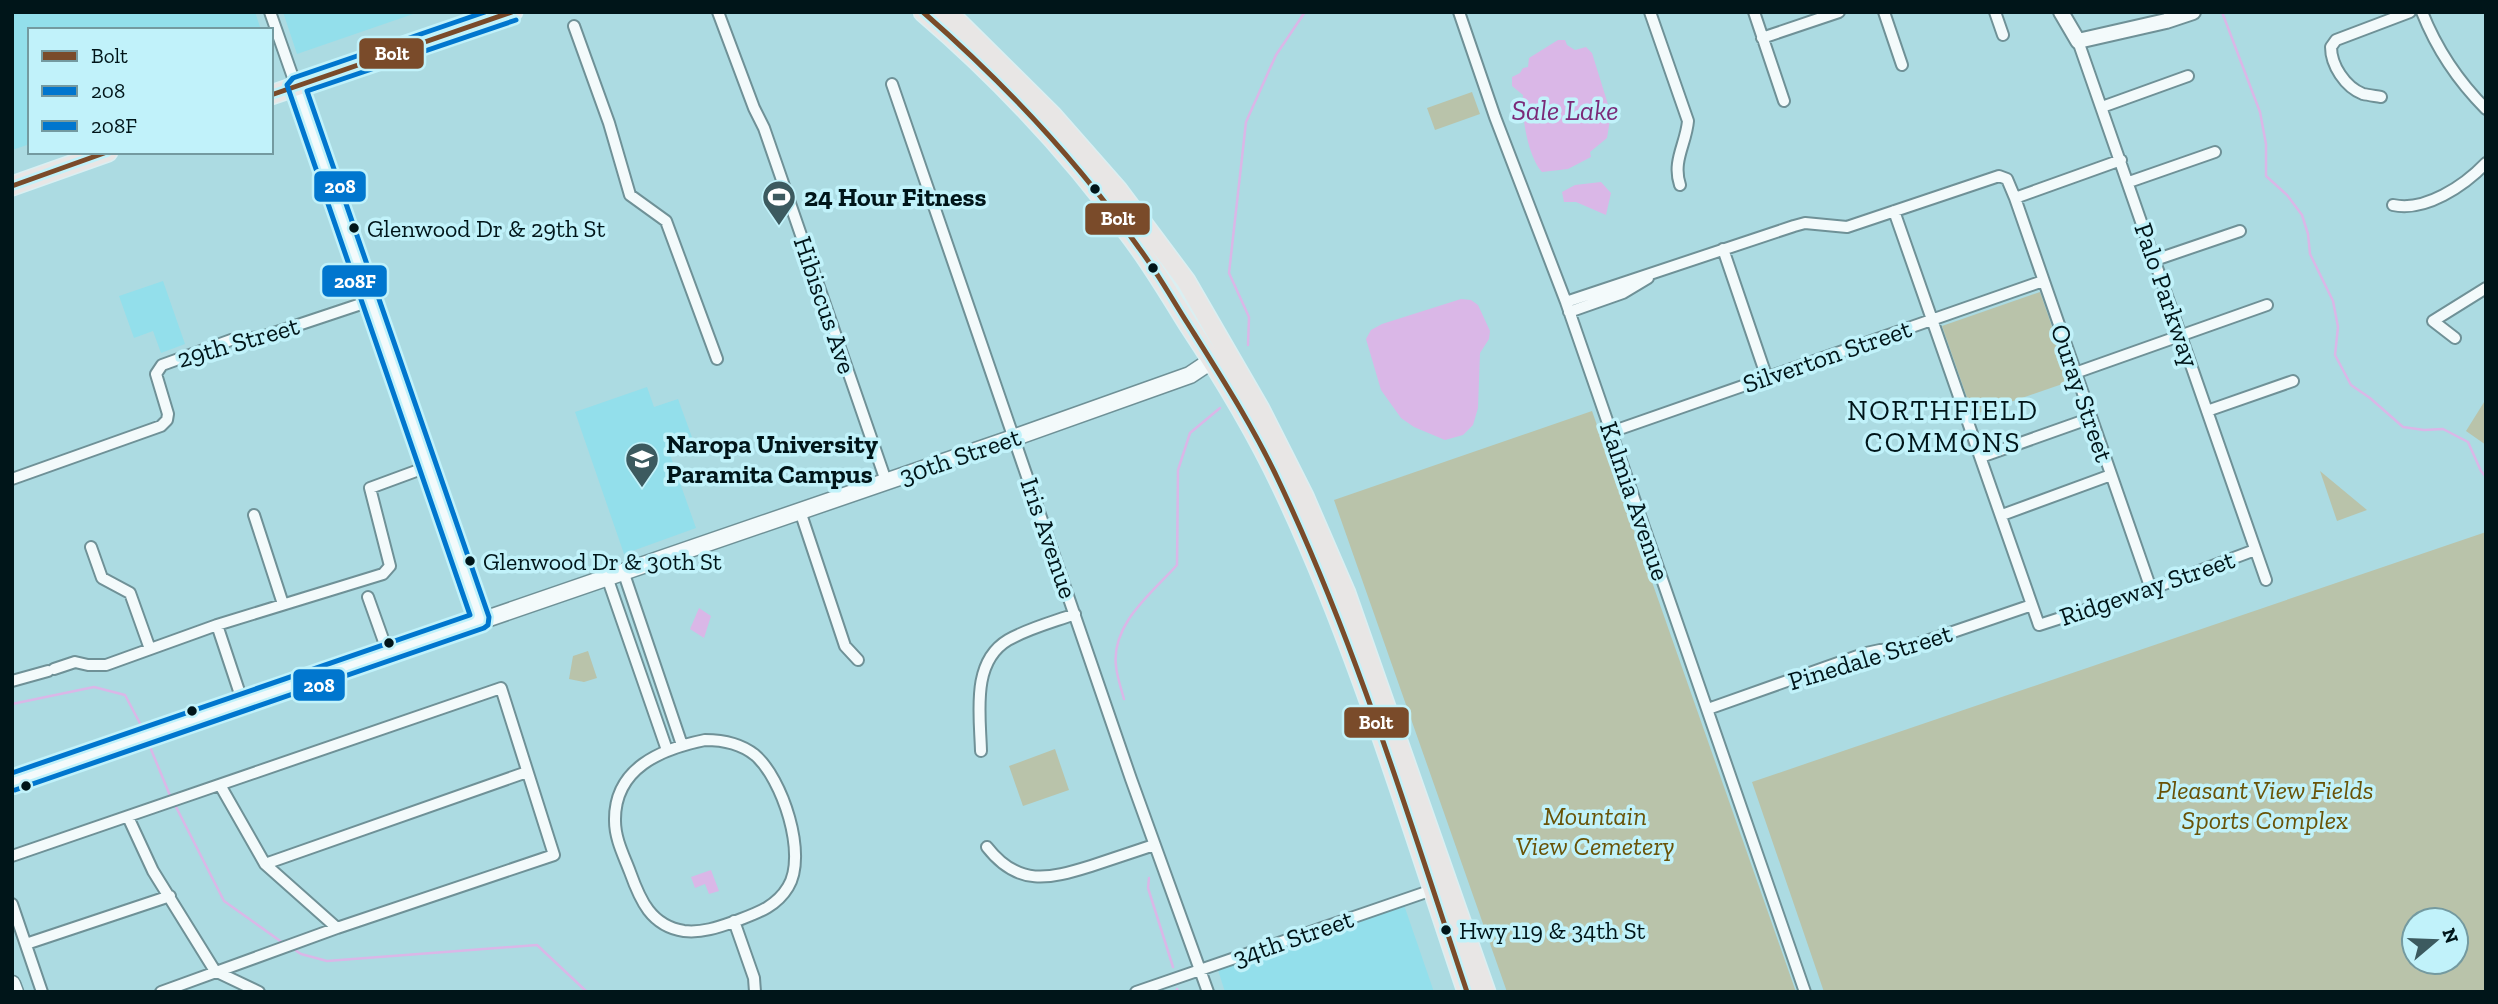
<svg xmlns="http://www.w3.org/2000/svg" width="2498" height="1004" viewBox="0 0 2498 1004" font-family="'Zilla Slab',serif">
<rect width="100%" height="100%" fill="#acdbe2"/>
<!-- built -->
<path fill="#93dfeb" d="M12 12H255L261 30H30V144L12 150Z
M283 12H419L297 54Z
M163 281 185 344 161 353 153 331 134 338 119 296Z
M647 387 654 407 678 399 693 440 668 449 696 528 624 554 575 412Z
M1404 905 1434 992H1225L1218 970Z"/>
<!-- green -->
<path fill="#b9c3aa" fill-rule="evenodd" d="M1472 92 1480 114 1435 130 1427 108Z
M2040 292 2071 381 1973 415 1942 326Z
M2486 399V445L2466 431Z
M1592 411 1796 992H1507L1334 500Z
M2320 471 2367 510 2337 521Z
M2486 532V992H1824L1752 782ZM2414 920H2456V962H2414Z
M588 651 597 678 584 682 569 679 573 656Z
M1055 749 1069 790 1023 806 1009 766Z"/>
<!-- water -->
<path fill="#dab7e7" d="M1558 40H1565L1567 45 1575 50 1586 47 1592 53 1611 114 1607 138 1590 152 1591 157 1568 169 1542 172C1528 157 1521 115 1523 95L1512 86V77L1520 73 1523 68 1528 67 1529 58Z
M1601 182 1611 193 1606 215 1576 202H1564L1562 192 1575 185Z
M1461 299 1471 300 1478 305 1490 331 1489 339 1480 353 1478 408 1473 425 1463 435 1445 440 1414 427 1401 418 1381 390 1366 339 1371 330 1382 324Z
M699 608 711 616 704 638 690 629Z
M711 870 719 891 709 894 705 884 695 888 691 877Z"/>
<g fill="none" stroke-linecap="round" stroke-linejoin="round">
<!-- stream -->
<path stroke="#dab7e7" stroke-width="2.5" d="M2222 12 2260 112 2266 144V176L2287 195 2302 215 2308 234 2310 254 2333 301 2338 327 2335 355 2351 385 2370 398 2403 427 2424 430 2443 429 2468 442 2481 471 2486 477
M1248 345 1249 317 1229 273 1246 122 1276 55 1305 12
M1124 699C1121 688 1117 677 1116 666 1111 624 1151 594 1177 565L1178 470 1190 433 1220 408
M12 704 94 687 125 695 143 729
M148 742 171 798
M174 803 224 901 283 943
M1149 878 1148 888 1173 967
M292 948 301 954 327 961 537 945 587 992
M1177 989 1178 992"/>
<!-- minor casing -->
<g stroke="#6f9197" stroke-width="14">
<path id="minor" d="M270 12 296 86
M718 12 754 108 764 128 886 481
M1459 12 1495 117 1566 302 1805 992
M1650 12 1688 121C1686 144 1672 161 1680 185
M1754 12 1784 101
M1884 12 1902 65
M1995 12 2003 35
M2422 12C2437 50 2457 80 2486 109
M574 26 609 123 630 195 666 221 717 359
M1762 38 1839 12
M2078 41 2266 580
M892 84 1131 779 1208 992
M2381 97C2375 96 2368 95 2363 94 2345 87 2331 65 2331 47L2336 40 2410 12
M2102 107 2188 76
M2129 182 2215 152
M2015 198 2151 589
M2393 205C2425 212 2464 186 2486 163
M1894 211 2039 625 2151 589 2255 550
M1723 249 1767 378
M2155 260 2240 231
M1566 302 1794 226 1805 223 1847 227 1999 176 2007 179 2015 198 2121 160
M1569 312 1623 293 1648 278
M2455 338 2433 321 2486 288
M2075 373 2267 305
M2207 411 2293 381
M1611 432 2043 281
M1981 457 2091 418
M12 479 161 426 167 420 168 414 156 374 162 365 231 340 262 337 370 301
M800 511 845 646 858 660
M254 515 283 604
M2002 515 2111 475
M91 547 102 578 130 593 150 649
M623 571 682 745
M607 577 667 750
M368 597 388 653
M217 625 243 703
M54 669 75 662 88 665H106L217 625 383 574 390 566 370 488 427 467
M12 681 48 671
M1708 709 1866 653 1880 650 1903 649 2032 605
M705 740C722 740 740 743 755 755 782 778 808 855 788 887 776 907 757 913 736 921 719 927 703 933 684 931 651 926 640 900 630 872 624 856 615 839 615 821 614 768 661 749 705 740Z
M981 751C980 714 971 662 1008 640 1029 628 1053 622 1075 614
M220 785 265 864 337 928
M128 817 153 871 215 971 259 992
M987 847C1018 887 1049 879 1091 866 1112 859 1133 852 1154 845
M12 856 501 688 554 855 337 928 161 992
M265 864 527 772
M12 904 42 992
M734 921 754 978 755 992
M26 944 170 896
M1136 992 1438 888"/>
</g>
<!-- tertiary casing -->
<g stroke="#6f9197" stroke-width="18">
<path id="tertiary" d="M2061 12 2078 41 2166 21 2193 12
M296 86 481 620"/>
</g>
<!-- secondary casing -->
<g stroke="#6f9197" stroke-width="19">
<path id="secondary" d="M12 782 1013 438 1190 375 1220 355
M12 984 15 992"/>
</g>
<!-- trunk casing -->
<g stroke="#daeff2" stroke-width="21">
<path id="trunk" d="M923 12C1001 79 1072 155 1132 238 1153 266 1170 295 1188 324 1223 377 1255 430 1282 487 1358 647 1410 824 1467 992
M948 12 1052 115 1118 190 1186 281 1260 409 1304 496 1346 593 1486 992
M271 95 513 12
M12 186 108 152"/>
</g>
<!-- minor -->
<use href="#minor" stroke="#f3fafb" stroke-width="10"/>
<!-- tertiary -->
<use href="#tertiary" stroke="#f3fafb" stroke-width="14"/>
<!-- secondary -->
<use href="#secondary" stroke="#f3fafb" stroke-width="16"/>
<!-- trunk -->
<use href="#trunk" stroke="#e8e6e5" stroke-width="18"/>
<!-- bus-1 casing -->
<g stroke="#c1f2fa" stroke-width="10">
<path id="bus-1" d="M923 12C1004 83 1077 160 1139 248 1157 272 1172 299 1188 324 1222 378 1256 431 1282 488 1358 650 1410 822 1467 992
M271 95 512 12
M12 186 107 152"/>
</g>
<!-- bus-2 casing -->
<g stroke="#c1f2fa" stroke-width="10">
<path id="bus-2" d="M15 790 484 628 488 625 489 617 307 91 516 20"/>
</g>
<!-- bus-3 casing -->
<g stroke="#c1f2fa" stroke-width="10">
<path id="bus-3" d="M12 773 470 615 287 85 293 78 485 12"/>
</g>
<!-- bus-1 -->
<use href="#bus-1" stroke="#7a4b2a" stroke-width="5"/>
<!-- bus-2 -->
<use href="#bus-2" stroke="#0076ce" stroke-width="5"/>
<!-- bus-3 -->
<use href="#bus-3" stroke="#0076ce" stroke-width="5"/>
</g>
<!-- icons -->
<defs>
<g id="stadium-pin" transform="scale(1.75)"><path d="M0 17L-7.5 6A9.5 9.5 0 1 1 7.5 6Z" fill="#3c5a5f" stroke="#c1f2fa"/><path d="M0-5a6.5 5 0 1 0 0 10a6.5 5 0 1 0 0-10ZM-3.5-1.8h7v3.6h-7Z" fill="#fff"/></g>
<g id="university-pin" transform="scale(1.75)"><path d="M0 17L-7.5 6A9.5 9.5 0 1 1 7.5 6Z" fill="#3c5a5f" stroke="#c1f2fa"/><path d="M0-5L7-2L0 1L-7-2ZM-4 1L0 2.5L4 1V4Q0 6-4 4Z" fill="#fff"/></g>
</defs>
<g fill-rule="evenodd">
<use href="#stadium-pin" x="779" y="197"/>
<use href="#university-pin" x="642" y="459"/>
</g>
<!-- markers -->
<g fill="#001519" stroke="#c1f2fa" stroke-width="2.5">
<circle cx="1095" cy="189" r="6"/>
<circle cx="354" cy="228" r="6"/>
<circle cx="1153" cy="268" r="6"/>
<circle cx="470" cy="561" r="6"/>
<circle cx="389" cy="643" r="6"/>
<circle cx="192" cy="711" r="6"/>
<circle cx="26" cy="786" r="6"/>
<circle cx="1446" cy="930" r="6"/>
</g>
<g text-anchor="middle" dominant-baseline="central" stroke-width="7" stroke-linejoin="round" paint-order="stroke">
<!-- bus labels -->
<g font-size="24" fill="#001519" stroke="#c1f2fa" text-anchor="start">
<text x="367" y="228">Glenwood Dr &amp; 29th St</text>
<text x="483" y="561">Glenwood Dr &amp; 30th St</text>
<text x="1459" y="930">Hwy 119 &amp; 34th St</text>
</g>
<!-- poi labels -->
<g font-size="26" font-weight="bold" fill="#001519" stroke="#c1f2fa" text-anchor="start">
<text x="804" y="197">24 Hour Fitness</text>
<text x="666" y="444">Naropa University<tspan x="666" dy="30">Paramita Campus</tspan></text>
</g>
<!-- street labels -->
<g font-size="26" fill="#001519" stroke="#c1f2fa">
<text transform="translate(2167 295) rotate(71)">Palo Parkway</text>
<text transform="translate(825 305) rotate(71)">Hibiscus Ave</text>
<text transform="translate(238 342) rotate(-16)">29th Street</text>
<text transform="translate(1827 356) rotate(-19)">Silverton Street</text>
<text transform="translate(2082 393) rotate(71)">Ouray Street</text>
<text transform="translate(960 456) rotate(-19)">30th Street</text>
<text transform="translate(1635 501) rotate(71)">Kalmia Avenue</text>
<text transform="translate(1049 538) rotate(71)">Iris Avenue</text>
<text transform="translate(2147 588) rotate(-19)">Ridgeway Street</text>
<text transform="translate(1870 657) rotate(-17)">Pinedale Street</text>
<text transform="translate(1293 938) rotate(-19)">34th Street</text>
</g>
<!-- park labels -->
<g font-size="26" font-style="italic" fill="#695207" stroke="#c1f2fa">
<text x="2265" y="790">Pleasant View Fields<tspan x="2265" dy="30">Sports Complex</tspan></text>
<text x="1595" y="816">Mountain<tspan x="1595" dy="30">View Cemetery</tspan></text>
</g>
<!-- water labels -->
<g font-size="28" font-style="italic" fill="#7b2a78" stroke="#c1f2fa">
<text x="1565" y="110">Sale Lake</text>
</g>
<!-- neighbourhood labels -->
<g font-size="28" letter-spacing="2" fill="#001519" stroke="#c1f2fa">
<text x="1943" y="410">NORTHFIELD<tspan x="1943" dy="32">COMMONS</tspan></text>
</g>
</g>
<g stroke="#c1f2fa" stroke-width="2.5">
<rect x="358" y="37" width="67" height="33" rx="7" fill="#7a4b2a"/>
<rect x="313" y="170" width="54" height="33" rx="7" fill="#0076ce"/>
<rect x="1084" y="202" width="67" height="34" rx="7" fill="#7a4b2a"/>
<rect x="321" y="264" width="67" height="34" rx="7" fill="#0076ce"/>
<rect x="292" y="668" width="54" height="34" rx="7" fill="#0076ce"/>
<rect x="1343" y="706" width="67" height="33" rx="7" fill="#7a4b2a"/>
</g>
<g font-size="19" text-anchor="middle" font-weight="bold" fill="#fff">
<text x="392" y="60">Bolt</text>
<text x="340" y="193">208</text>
<text x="1118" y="225">Bolt</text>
<text x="355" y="288">208F</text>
<text x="319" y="692">208</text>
<text x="1376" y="729">Bolt</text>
</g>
<!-- border -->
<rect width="2498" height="1004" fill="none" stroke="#001519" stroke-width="28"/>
<!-- legend -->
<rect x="28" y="28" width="245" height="126" fill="#c1f2fa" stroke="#749aa0" stroke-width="2"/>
<rect x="42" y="51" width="35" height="10" fill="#7a4b2a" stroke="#749aa0" stroke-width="2"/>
<text x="91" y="63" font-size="21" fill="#001519">Bolt</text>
<rect x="42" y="86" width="35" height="10" fill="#0076ce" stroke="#749aa0" stroke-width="2"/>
<text x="91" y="98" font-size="21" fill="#001519">208</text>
<rect x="42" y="121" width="35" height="10" fill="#0076ce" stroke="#749aa0" stroke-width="2"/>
<text x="91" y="133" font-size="21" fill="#001519">208F</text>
<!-- north arrow -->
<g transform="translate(2435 941) rotate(71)"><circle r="33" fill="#c1f2fa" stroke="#749aa0" stroke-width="2"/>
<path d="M0-5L12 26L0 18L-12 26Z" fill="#3c5a5f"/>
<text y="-10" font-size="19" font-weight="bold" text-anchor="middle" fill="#001519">N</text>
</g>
</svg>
